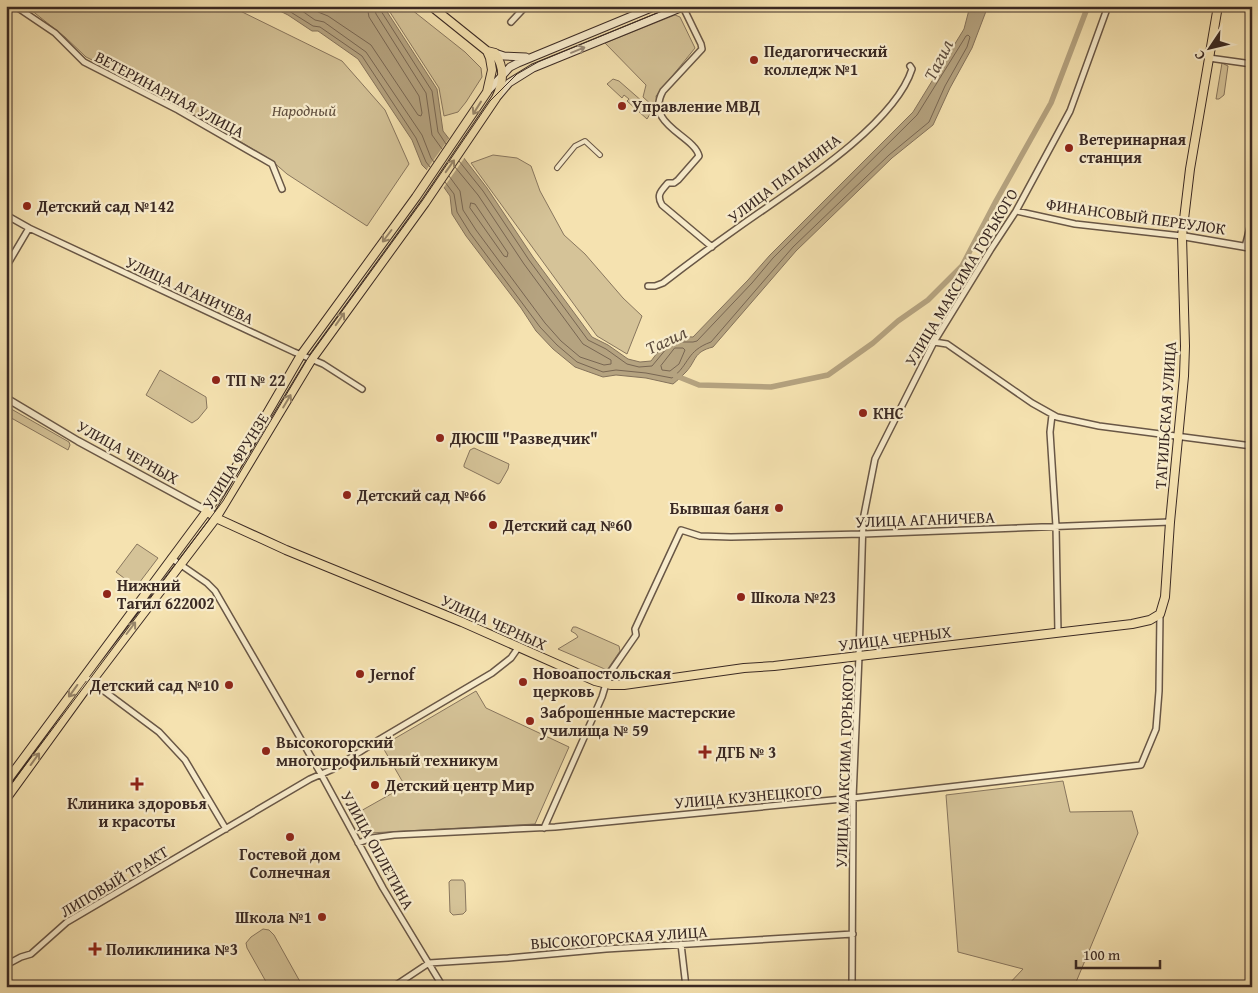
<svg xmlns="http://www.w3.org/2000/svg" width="1258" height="993" viewBox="0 0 1258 993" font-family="'Gentium Book Plus',serif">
<rect width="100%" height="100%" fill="#f5e2b0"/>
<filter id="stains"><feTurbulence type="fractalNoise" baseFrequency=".004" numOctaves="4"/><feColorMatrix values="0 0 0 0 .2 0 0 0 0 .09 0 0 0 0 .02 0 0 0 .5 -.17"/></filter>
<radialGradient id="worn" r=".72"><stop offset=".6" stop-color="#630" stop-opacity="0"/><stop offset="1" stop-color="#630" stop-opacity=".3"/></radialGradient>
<!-- green -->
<path fill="#d5c398" stroke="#88765e" d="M26 6H230L342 61 385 110 409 164 367 226 287 174 271 160 163 95 86 57 65 37Z
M386 6H407L465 52 481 68 482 77 466 102 458 112 444 116 439 88Z
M675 15 680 17 695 48 656 96 657 104 654 107 643 97 646 85 605 43Z
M1222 63 1228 66 1224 95 1219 99H1216Z
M613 79 619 81 651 109 650 114 647 119 627 101 629 99 624 95 622 98 607 84Z
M493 155 517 158 531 166 540 191 564 235 585 254 623 298 642 316 627 354 597 336 471 163Z
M160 370 206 397 207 408 198 419 192 423 146 395Z
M6 406 69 442 70 445 68 450 6 415Z
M474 448 509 464 508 469 500 483 498 484 464 467V465L470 450Z
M137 544 158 558 136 587 116 572Z
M573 627H576L619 646 620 651 607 670 558 649 578 637 576 634 571 631Z
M476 691 486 708 569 747 535 824 369 833 359 812 405 786 382 746Z
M1063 781 1070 812 1132 811 1138 833 1074 987H1006L1023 969 958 952 946 795Z
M451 880H463L465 883 466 911 463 914 453 915 450 912 449 882Z
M263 929 269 930 274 935 303 987H269L247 948 246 943 251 937Z"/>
<!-- water -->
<path fill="#b5a380" stroke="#84725b" d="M270 6 384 7 437 89 443 131 487 188 533 257 592 337 608 345 628 359 640 362 651 361 670 336 693 337 748 280 770 255 913 112 964 29 970 6H988L972 48 950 88 933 125 892 158 796 251 713 347C693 352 697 360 686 372 682 376 678 380 673 384L646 378 616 375 603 377 575 367 553 349 536 331 521 308 466 236 452 214 450 196 443 186 422 165 412 140 358 59 318 31H312L288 15Z"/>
<!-- pier -->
<path fill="#f5e2b0" d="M450 137 465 157 442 190 425 172Z"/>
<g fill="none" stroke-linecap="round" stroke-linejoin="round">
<!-- shore -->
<path stroke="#786652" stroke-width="1" d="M281 6 313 26 320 27 362 56 416 138 426 162 430 167
M295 6 315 20 324 22 366 52 422 135 431 158 434 162
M308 6 318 12 328 16 371 45 418 115 421 116 422 113 419 96 369 17 367 6
M374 6 376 14 426 93 432 135 442 149
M380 6 381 11 432 91 438 132 446 144
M449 176 460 191 463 210 476 230 545 323 561 341 580 357 604 365 611 364V360L583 344 524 264 478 195 455 167
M445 182 454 194 457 212 470 233 540 327 557 345 577 362 603 372 616 370 646 373 672 378C690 364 686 351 711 342L793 247 889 155 929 122 945 86 967 47 970 37 968 35 966 36 917 115 773 258 752 283 697 341 693 342H672L652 366 639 367 627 364 606 349 588 340 529 260 483 191 459 161
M471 203 475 204 508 253 507 257 504 256 470 208Z
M675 348H683L685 350 679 364 670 371 662 370 661 366Z"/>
<!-- canal -->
<path stroke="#b5a380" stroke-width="5.5" d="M674 375 699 385 771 387 828 375 873 343 898 321 928 300 962 266 996 201 1051 103 1088 6"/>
<!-- pedestrian casing -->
<g stroke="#695746" stroke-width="6">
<path id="pedestrian" d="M557 168 575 146 585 141 600 155"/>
</g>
<!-- minor casing -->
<g stroke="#695746" stroke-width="8">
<path id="minor" d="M15 6 55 33 84 62 178 110 272 164 282 189
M683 7 701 44 702 49 663 91C644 125 694 135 699 156L678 180 674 183H668C661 191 656 195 662 205L712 247
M511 22 526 6
M1209 58 1252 64
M1016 211 1075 224 1182 236
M6 215 29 228 294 352 323 364 362 389
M1245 247 1252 219
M6 267 29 228
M648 286H655L663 283C689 263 716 243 743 224 791 190 894 126 912 69L910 66
M934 342 947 344 1032 403 1057 417 1099 426 1252 446
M1052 415 1050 432 1056 526 1058 633
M171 558 207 583 215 591 321 774 383 888 443 987
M84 676 159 732 185 760 226 829
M544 828 602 697 609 674 636 635 635 629 681 530 700 536 731 537 863 534 1170 522
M358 843 372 838 394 835 555 827 853 798 1141 765 1156 729 1159 691 1160 614
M681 944 686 987
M6 965 21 957 31 954 67 922 310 779 333 769 377 741 492 673 511 658 518 648
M393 987 429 963 508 958 606 949 853 934
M852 987 853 798 859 656 863 520 875 459 934 342 991 249 1016 211 1070 111 1108 6"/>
</g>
<!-- tertiary casing -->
<g stroke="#695746" stroke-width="9">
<path id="tertiary" d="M1182 236 1252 248
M6 398 78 441 207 511"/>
</g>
<!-- secondary casing -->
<g stroke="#3a2923" stroke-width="9">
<path id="secondary" d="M495 53 504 56 526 57
M487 92 510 67 518 63 656 6
M498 96 509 83 533 68 685 6"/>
</g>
<!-- primary casing -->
<g stroke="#3a2923" stroke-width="10">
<path id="primary" d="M207 511 216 518 286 550 462 622 595 681 611 685H624L744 668 774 666 1132 624 1150 620 1160 614 1165 597 1170 522 1184 376 1185 346 1182 236 1190 169 1218 6
M6 782 207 511 232 474 301 355 416 197 487 92 492 70 490 58 487 51
M6 799 85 690 216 518 312 359 425 203 496 98C504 82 505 68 495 53L487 51 431 6"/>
</g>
<!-- pedestrian -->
<use href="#pedestrian" stroke="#f8eccc" stroke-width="4"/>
<!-- minor -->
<use href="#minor" stroke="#f8eccc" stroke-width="5"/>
<!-- tertiary -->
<use href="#tertiary" stroke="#f8eccc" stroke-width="6"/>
<!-- secondary -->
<use href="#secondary" stroke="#f8eccc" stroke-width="7"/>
<!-- primary -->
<use href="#primary" stroke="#f5e2b0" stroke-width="8"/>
<!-- tram -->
<path stroke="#3a2923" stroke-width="1" d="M6 791 223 501 308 358 422 201 490 101 517 74 538 62 674 6"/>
</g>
<!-- one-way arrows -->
<defs><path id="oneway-shaft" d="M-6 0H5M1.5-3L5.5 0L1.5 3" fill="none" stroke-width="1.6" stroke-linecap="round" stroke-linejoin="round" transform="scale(1.25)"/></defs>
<use stroke="#998a78" href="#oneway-shaft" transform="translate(578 50) rotate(-22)"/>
<g stroke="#98866a">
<use href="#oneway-shaft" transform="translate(477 108) rotate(122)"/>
<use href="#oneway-shaft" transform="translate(450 166) rotate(-55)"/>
<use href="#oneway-shaft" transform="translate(387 236) rotate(127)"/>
<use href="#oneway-shaft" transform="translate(340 319) rotate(-55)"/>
<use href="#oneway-shaft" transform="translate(287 401) rotate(-59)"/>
<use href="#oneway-shaft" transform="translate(131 628) rotate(-53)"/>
<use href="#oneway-shaft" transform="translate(73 691) rotate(126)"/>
<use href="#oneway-shaft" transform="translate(35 759) rotate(-54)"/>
</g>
<!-- markers -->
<g fill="#8f2418" stroke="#f8eccc" stroke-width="2">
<circle cx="754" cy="60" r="5"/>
<circle cx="622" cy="106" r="5"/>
<circle cx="1069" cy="148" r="5"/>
<circle cx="27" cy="206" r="5"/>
<circle cx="216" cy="380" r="5"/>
<circle cx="863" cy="413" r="5"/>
<circle cx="440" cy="438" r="5"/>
<circle cx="347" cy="495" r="5"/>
<circle cx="779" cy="508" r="5"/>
<circle cx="493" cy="525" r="5"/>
<circle cx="107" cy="594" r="5"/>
<circle cx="741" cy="597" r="5"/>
<circle cx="360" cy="674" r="5"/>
<circle cx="523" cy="682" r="5"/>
<circle cx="229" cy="685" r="5"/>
<circle cx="530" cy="721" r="5"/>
<circle cx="266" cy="751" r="5"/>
<path d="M702.5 744.5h5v5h5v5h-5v5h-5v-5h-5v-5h5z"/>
<path d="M134.5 776.5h5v5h5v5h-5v5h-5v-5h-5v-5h5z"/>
<circle cx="375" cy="785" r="5"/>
<circle cx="290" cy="837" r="5"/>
<circle cx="322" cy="917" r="5"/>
<path d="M92.5 941.5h5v5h5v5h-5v5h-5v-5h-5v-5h5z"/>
</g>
<g text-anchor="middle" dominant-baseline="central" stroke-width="4.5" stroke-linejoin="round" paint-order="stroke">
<!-- poi labels -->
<g font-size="16" font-weight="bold" fill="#3a2923" stroke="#f8eccc" text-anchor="start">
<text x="764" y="51">Педагогический<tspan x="764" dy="18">колледж №1</tspan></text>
<text x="632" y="106">Управление МВД</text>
<text x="1079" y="139">Ветеринарная<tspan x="1079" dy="18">станция</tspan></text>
<text x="37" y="206">Детский сад №142</text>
<text x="226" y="380">ТП № 22</text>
<text x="873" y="413">КНС</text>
<text x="450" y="438">ДЮСШ "Разведчик"</text>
<text x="357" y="495">Детский сад №66</text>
<text x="769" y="508" text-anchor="end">Бывшая баня</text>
<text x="503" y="525">Детский сад №60</text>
<text x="117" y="585">Нижний<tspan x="117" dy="18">Тагил 622002</tspan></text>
<text x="751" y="597">Школа №23</text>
<text x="533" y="673">Новоапостольская<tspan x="533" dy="18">церковь</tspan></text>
<text x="370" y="674">Jernof</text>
<text x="219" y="685" text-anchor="end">Детский сад №10</text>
<text x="540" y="712">Заброшенные мастерские<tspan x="540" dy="18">училища № 59</tspan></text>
<text x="276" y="742">Высокогорский<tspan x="276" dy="18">многопрофильный техникум</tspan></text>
<text x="716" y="752">ДГБ № 3</text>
<text x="385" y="785">Детский центр Мир</text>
<text x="137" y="803" text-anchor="middle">Клиника здоровья<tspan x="137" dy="18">и красоты</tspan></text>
<text x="290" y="854" text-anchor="middle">Гостевой дом<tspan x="290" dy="18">Солнечная</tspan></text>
<text x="312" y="917" text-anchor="end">Школа №1</text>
<text x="106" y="949">Поликлиника №3</text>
</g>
<!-- street labels -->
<g font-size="16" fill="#3a2923" stroke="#f8eccc">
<text transform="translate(170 94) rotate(28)">ВЕТЕРИНАРНАЯ УЛИЦА</text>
<text transform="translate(784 178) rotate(-37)">УЛИЦА ПАПАНИНА</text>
<text transform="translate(1136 216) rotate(8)">ФИНАНСОВЫЙ ПЕРЕУЛОК</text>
<text transform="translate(961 277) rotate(-59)">УЛИЦА МАКСИМА ГОРЬКОГО</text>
<text transform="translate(190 290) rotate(25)">УЛИЦА АГАНИЧЕВА</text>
<text transform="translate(1165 415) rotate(-86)">ТАГИЛЬСКАЯ УЛИЦА</text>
<text transform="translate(128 452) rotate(29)">УЛИЦА ЧЕРНЫХ</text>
<text transform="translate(235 461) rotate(-58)">УЛИЦА ФРУНЗЕ</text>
<text transform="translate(925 519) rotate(-2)">УЛИЦА АГАНИЧЕВА</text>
<text transform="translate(494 622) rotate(24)">УЛИЦА ЧЕРНЫХ</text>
<text transform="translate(895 638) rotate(-7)">УЛИЦА ЧЕРНЫХ</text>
<text transform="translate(844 766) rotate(-88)">УЛИЦА МАКСИМА ГОРЬКОГО</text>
<text transform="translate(748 796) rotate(-5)">УЛИЦА КУЗНЕЦКОГО</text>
<text transform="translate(378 850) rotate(61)">УЛИЦА ОПЛЕТИНА</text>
<text transform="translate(114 881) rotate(-31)">ЛИПОВЫЙ ТРАКТ</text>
<text transform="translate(619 937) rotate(-4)">ВЫСОКОГОРСКАЯ УЛИЦА</text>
</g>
<!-- park labels -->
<g font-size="16" font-style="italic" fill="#615040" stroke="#f8eccc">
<text x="304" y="110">Народный</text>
</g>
<!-- water labels -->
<g font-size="18" font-style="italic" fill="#5f4e3f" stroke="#f8eccc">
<text transform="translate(938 60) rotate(-63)">Тагил</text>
<text transform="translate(666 340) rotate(-25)">Тагил</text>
</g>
</g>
<!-- margin -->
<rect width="1258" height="993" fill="none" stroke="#f5e2b0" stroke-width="25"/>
<rect x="8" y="8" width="1243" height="978" fill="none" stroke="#3a2923" stroke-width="2.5"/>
<rect x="12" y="12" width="1233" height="968" fill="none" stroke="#3a2923"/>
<!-- north arrow -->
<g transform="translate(1210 48) rotate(235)" stroke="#f8eccc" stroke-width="4" paint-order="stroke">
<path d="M0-4L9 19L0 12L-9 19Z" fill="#3a2923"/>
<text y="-8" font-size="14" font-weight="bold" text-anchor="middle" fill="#3a2923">С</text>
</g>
<!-- scale -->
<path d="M1076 960v8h84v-8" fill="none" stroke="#3a2923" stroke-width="2.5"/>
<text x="1083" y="960" font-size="15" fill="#3a2923" stroke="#f8eccc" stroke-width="4" paint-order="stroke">100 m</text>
<rect width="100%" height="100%" filter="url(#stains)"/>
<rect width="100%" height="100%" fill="url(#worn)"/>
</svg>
